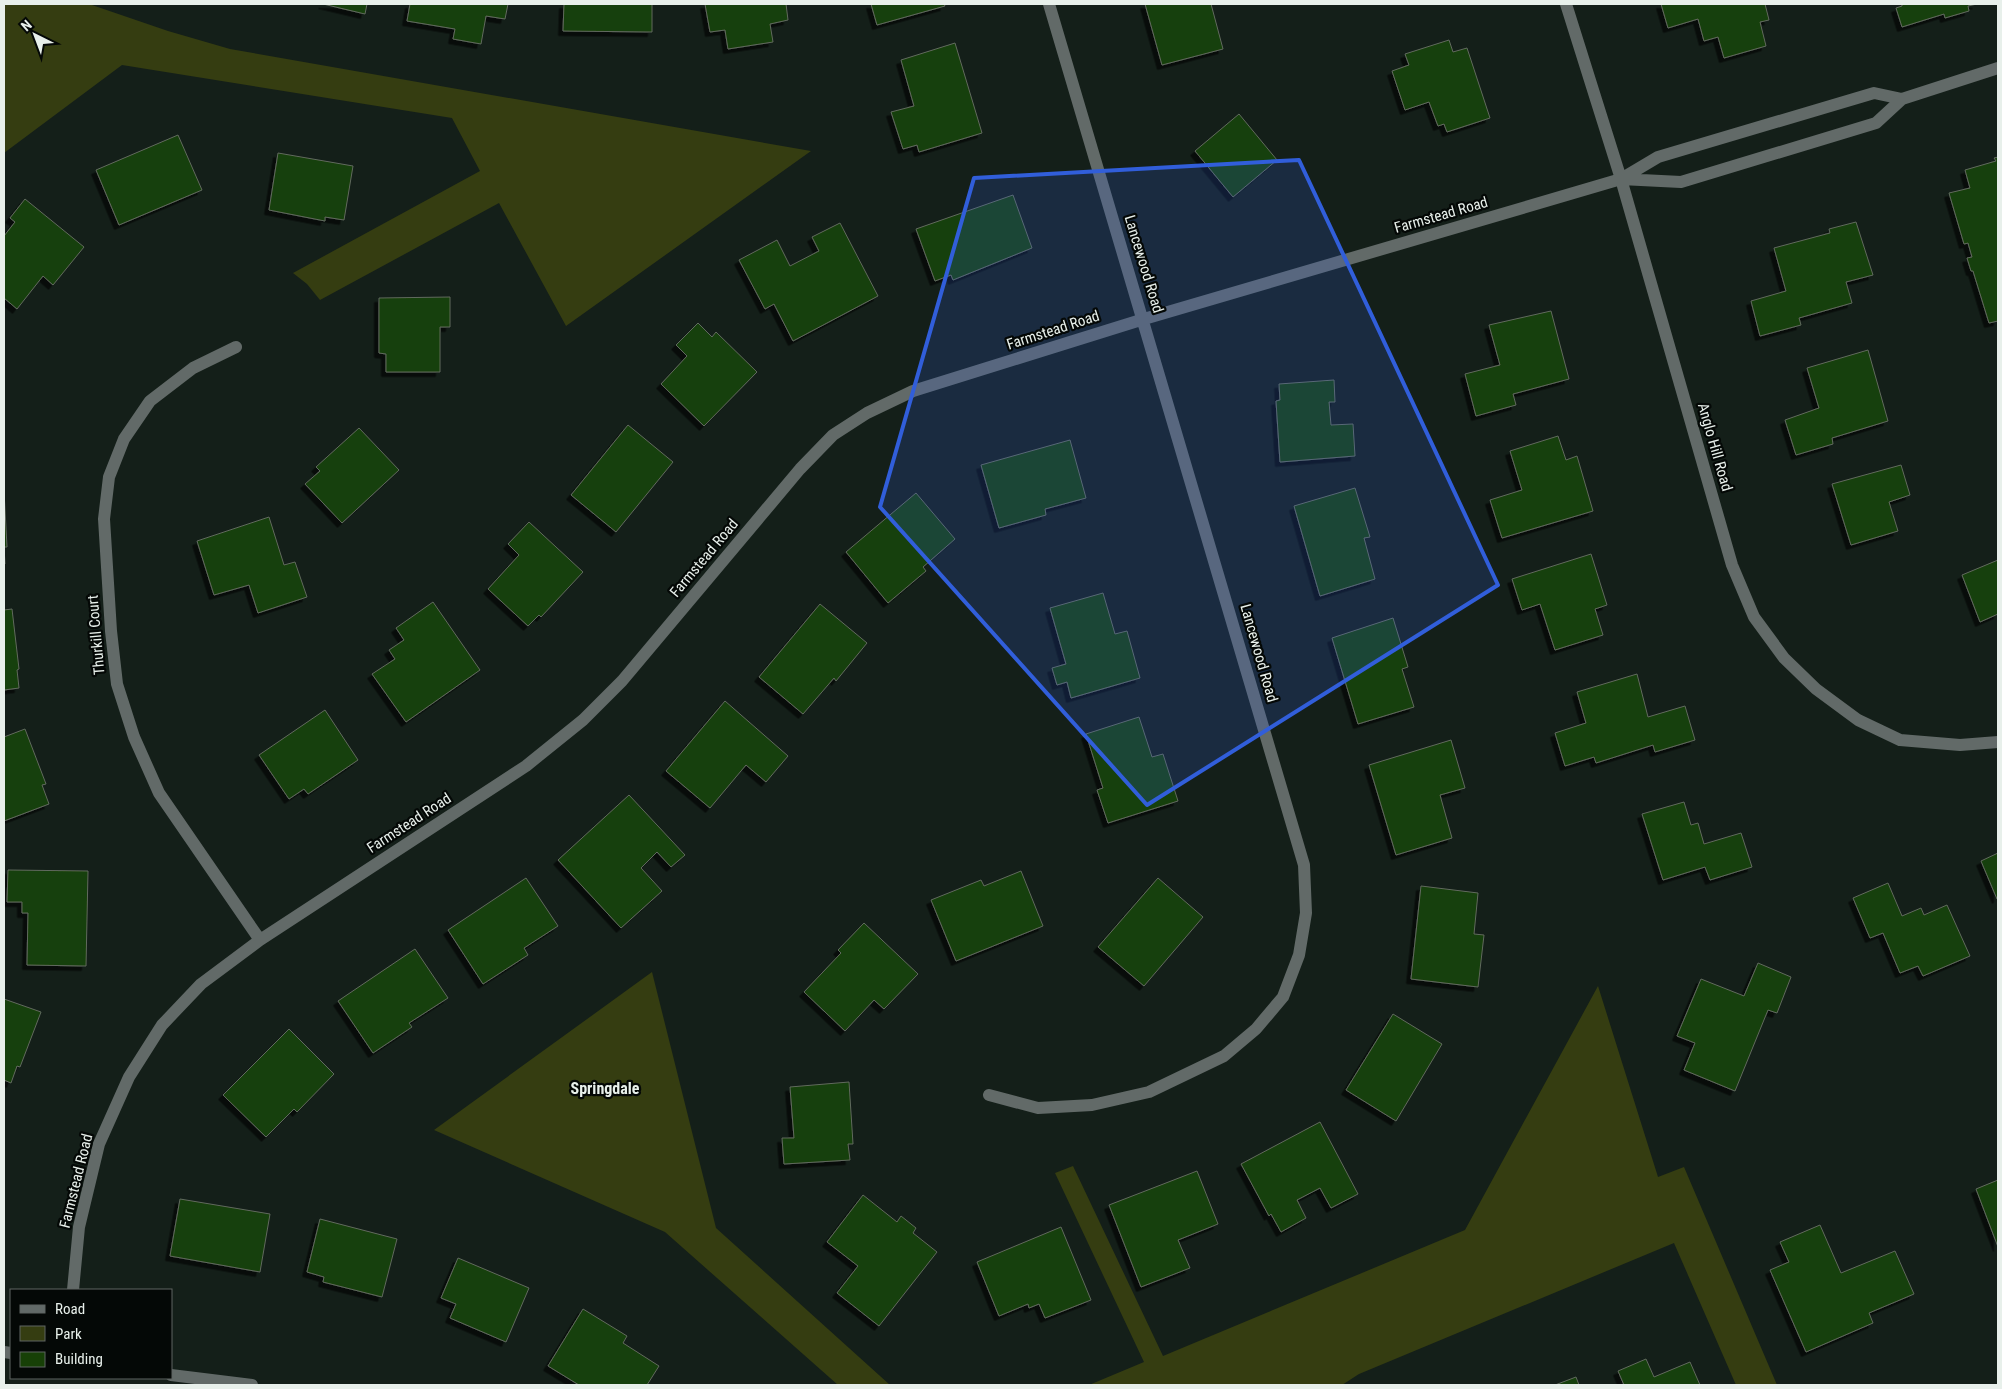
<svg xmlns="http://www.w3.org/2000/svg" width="2002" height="1389" viewBox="0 0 2002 1389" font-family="'Roboto Condensed',sans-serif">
<defs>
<filter id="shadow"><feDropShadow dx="-4.5" dy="4.5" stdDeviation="0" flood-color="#0009"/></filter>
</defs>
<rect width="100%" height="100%" fill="#141f19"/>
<!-- green -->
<path fill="#353d11" d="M4 4H89L168 31 230 49 811 151 566 326 499 203 320 300 307 284 293 273 480 171 452 118 122 65 4 153Z
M652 972 716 1228 890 1385H838L665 1232 434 1130Z
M1598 986 1658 1177 1684 1167 1777 1385H1736L1674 1243 1359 1374 1342 1385H1089L1144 1362 1055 1173 1073 1166 1163 1356 1465 1230Z"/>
<!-- building -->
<path fill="#174007" stroke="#616a5f" filter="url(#shadow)" d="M323 4H367L365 14Z
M410 4H508L505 19 486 16 481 44 453 39 455 29 407 21Z
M564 4H652V32L563 31Z
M705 4H786L788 20 770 24 773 42 728 49 725 30 710 32Z
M871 4H944L945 6 877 25Z
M1145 4H1211L1223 49 1162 65Z
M1661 4H1765L1769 20 1760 22 1766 46 1724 58 1718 37 1704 41 1698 19 1668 28Z
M1902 4H1977L1968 6 1969 11 1945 18 1944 14 1902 27 1896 8 1902 6Z
M1449 40 1453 52 1467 48 1490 118 1447 132 1444 124 1438 126 1429 102 1405 110 1392 71 1409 65 1405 54Z
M955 43 982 133 919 152 917 145 903 149 891 112 914 106 901 60Z
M1239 114 1277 160 1233 197 1195 151Z
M178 135 202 190 119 225 96 170Z
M278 153 353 166 344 220 325 217V221L269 210Z
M1998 157V321L1989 323 1973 271H1971L1967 258 1972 257 1968 243 1964 244 1949 193 1970 188 1965 170 1996 161 1994 158Z
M1013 195 1032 248 953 280 951 275 935 281 916 229Z
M25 199 84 247 53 285 43 276 17 309 4 298V236L15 222 10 218Z
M1856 222 1873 275 1846 282 1852 303 1799 318 1801 325 1760 336 1751 301 1786 291 1774 248 1830 233 1829 229Z
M840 223 878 296 793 341 774 304 765 309 739 260 777 240 790 266 819 251 812 237Z
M450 297V327H440V372H386V354L379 353V298Z
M1551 311 1569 379 1513 394 1516 405 1476 416 1465 374 1500 365 1489 325Z
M698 323 712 337 716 332 757 372 704 426 661 384 687 356 676 345Z
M1868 350 1888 421 1832 438 1833 444 1796 455 1785 420 1819 408 1807 368Z
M1334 380 1335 402H1329L1331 425 1353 424 1355 456 1280 462 1276 401 1280 400 1279 384Z
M628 425 673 462 616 532 571 495Z
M359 428 399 470 342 523 305 484 320 471 316 467Z
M1558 436 1566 460 1577 456 1593 511 1502 538 1490 500 1522 490 1510 451Z
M1070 440 1086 498 1045 509 1046 515 999 528 981 465Z
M1901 465 1910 495 1889 502 1898 531 1851 545 1832 484Z
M1355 488 1370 537 1364 538 1375 579 1320 596 1294 506Z
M4 491 7 547H4L5 564H4Z
M916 493 955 539 923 567 926 571 888 603 846 552Z
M269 517 284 565 295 562 307 597 258 613 249 585 214 595 197 541Z
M529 522 583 572 541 617 539 615 528 626 488 589 519 555 508 544Z
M1591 554 1607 605 1595 609 1603 635 1555 650 1540 604 1522 610 1512 579Z
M1998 560V614L1980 622 1962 575Z
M1103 593 1115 634 1127 631 1140 678 1071 698 1067 682 1057 685 1052 668 1066 664 1050 608Z
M433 602 480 670 406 722 372 674 395 659 389 650 404 640 396 628Z
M820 604 867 643 836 681 834 678 803 714 759 677Z
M12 609 19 669 17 670 19 688 4 690V610Z
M1393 618 1408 667 1402 669 1414 707 1358 724 1332 638Z
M1637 674 1648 717 1685 706 1695 740 1655 752 1653 745 1596 763 1594 757 1565 766 1555 733 1586 723 1577 692Z
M725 701 788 756 766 782 746 765 710 808 666 771Z
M325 710 358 760 308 794 304 789 289 799 259 755Z
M1139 717 1152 757 1163 754 1178 801 1108 823 1097 790 1103 788 1086 734Z
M25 729 46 784 42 785 49 804 4 821V737Z
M1451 740 1465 788 1440 795 1452 838 1396 855 1369 765Z
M629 795 685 855 671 867 657 852 641 868 662 891 621 928 558 860Z
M1684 802 1691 825 1698 823 1704 844 1741 833 1752 867 1710 880 1705 867 1663 880 1642 814Z
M1998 853V898L1997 899 1981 861Z
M8 870 88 871 86 966 27 965 28 913H22V902H7Z
M1021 871 1043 926 956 961 931 900 981 880 984 886Z
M526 878 558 926 524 948 528 955 483 984 448 930Z
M1158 878 1203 917 1144 986 1098 947Z
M1888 883 1902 916 1921 908 1924 915 1947 905 1970 956 1923 976 1918 966 1900 973 1883 933 1870 938 1853 898Z
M1421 886 1478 893 1474 934 1484 935 1478 987 1411 979Z
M864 923 918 974 884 1009 874 1000 845 1031 804 992 841 953 838 950Z
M415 949 448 998 409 1023 412 1027 373 1053 338 1001Z
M1758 963 1791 977 1777 1013 1768 1010 1735 1091 1684 1070 1695 1043 1677 1036 1701 979 1744 996Z
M4 999 41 1012 20 1067 17 1066 11 1083 4 1080Z
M1393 1014 1442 1044 1396 1121 1346 1090Z
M289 1029 334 1074 297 1112 294 1109 266 1137 223 1095Z
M849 1082 853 1144H848L850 1160 784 1164 782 1138H794L790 1087Z
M1320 1122 1358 1194 1331 1208 1320 1188 1297 1200 1306 1218 1281 1232 1271 1214 1269 1216 1241 1164Z
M1197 1171 1218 1224 1178 1240 1190 1268 1141 1287 1109 1205Z
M1998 1180V1247L1976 1189Z
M863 1195 897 1222 901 1216 916 1228 913 1233 937 1252 879 1326 837 1293 858 1266 827 1242Z
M180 1199 270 1214 260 1272 170 1256Z
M320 1219 397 1239 382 1297 323 1282 324 1277 307 1272Z
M1820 1225 1841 1273 1895 1251 1914 1294 1869 1313 1873 1323 1806 1352 1770 1270 1789 1262 1780 1242Z
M1061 1227 1091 1300 1045 1318 1039 1304 1029 1308 1028 1304 999 1316 977 1262Z
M458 1258 529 1288 506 1342 450 1318 456 1304 441 1298Z
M583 1309 627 1336 623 1343 659 1366 647 1385H579L548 1366Z
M1646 1359 1654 1377 1690 1362 1700 1385H1624L1618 1371Z
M1576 1377 1579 1385H1555Z"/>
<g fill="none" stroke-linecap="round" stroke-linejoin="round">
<!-- minor -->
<path stroke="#626a68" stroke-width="12" d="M1566 4 1621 179 1732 565 1754 617 1784 658 1816 689 1858 720 1900 740 1960 745 1998 742
M1621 179 1681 182 1876 123 1902 99 1998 68
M236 347 193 368 150 401 124 439 109 477 104 519 111 631 117 684 134 737 159 793 260 940
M989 1095 1038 1108 1092 1105 1149 1092 1224 1056 1256 1029 1283 997 1299 955 1306 913 1304 865 1049 4
M73 1290 79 1227 99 1144 129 1077 162 1025 201 984 260 940 526 766 583 720 622 681 800 469 833 435 867 413 913 391 1144 319 1621 179 1658 157 1874 93 1902 99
M4 1352 11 1353
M171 1375 252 1385"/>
</g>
<!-- marked area -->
<path fill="#315eda" fill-opacity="0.2" stroke="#315eda" stroke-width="4" stroke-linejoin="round" d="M1299 160 1498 585 1147 805 880 507 974 178Z"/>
<g text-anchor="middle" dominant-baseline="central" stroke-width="4.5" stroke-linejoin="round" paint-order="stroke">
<!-- street labels -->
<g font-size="15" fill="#e8f0eb" stroke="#040806">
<text transform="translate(1441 215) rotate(-16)">Farmstead Road</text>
<text transform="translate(1144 264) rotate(73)">Lancewood Road</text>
<text transform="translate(1053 330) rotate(-18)">Farmstead Road</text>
<text transform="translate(1715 447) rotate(74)">Anglo Hill Road</text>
<text transform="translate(704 558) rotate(-50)">Farmstead Road</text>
<text transform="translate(96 635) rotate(-95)">Thurkill Court</text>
<text transform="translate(1259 653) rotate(74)">Lancewood Road</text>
<text transform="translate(409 823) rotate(-33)">Farmstead Road</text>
<text transform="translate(76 1181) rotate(-76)">Farmstead Road</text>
</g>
<!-- neighbourhood labels -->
<g font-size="16" font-weight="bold" fill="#e8f0eb" stroke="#040806">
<text x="605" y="1088">Springdale</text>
</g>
</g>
<!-- border -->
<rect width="2002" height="1389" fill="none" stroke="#e8f0eb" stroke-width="10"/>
<!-- legend -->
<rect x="10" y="1289" width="162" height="90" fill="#040806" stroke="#5f6562"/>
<rect x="20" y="1305" width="25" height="8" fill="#626a68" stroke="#5f6562"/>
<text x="55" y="1314" font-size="15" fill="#e8f0eb">Road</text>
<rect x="20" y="1326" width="25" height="15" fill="#353d11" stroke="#5f6562"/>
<text x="55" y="1339" font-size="15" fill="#e8f0eb">Park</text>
<rect x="20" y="1352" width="25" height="15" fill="#174007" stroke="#5f6562"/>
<text x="55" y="1364" font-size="15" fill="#e8f0eb">Building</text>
<!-- north arrow -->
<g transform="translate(35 35) rotate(318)" stroke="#040806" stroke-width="4" paint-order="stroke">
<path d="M0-4L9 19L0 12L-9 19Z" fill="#e8f0eb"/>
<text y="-8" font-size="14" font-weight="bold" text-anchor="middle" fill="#e8f0eb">N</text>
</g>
</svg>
